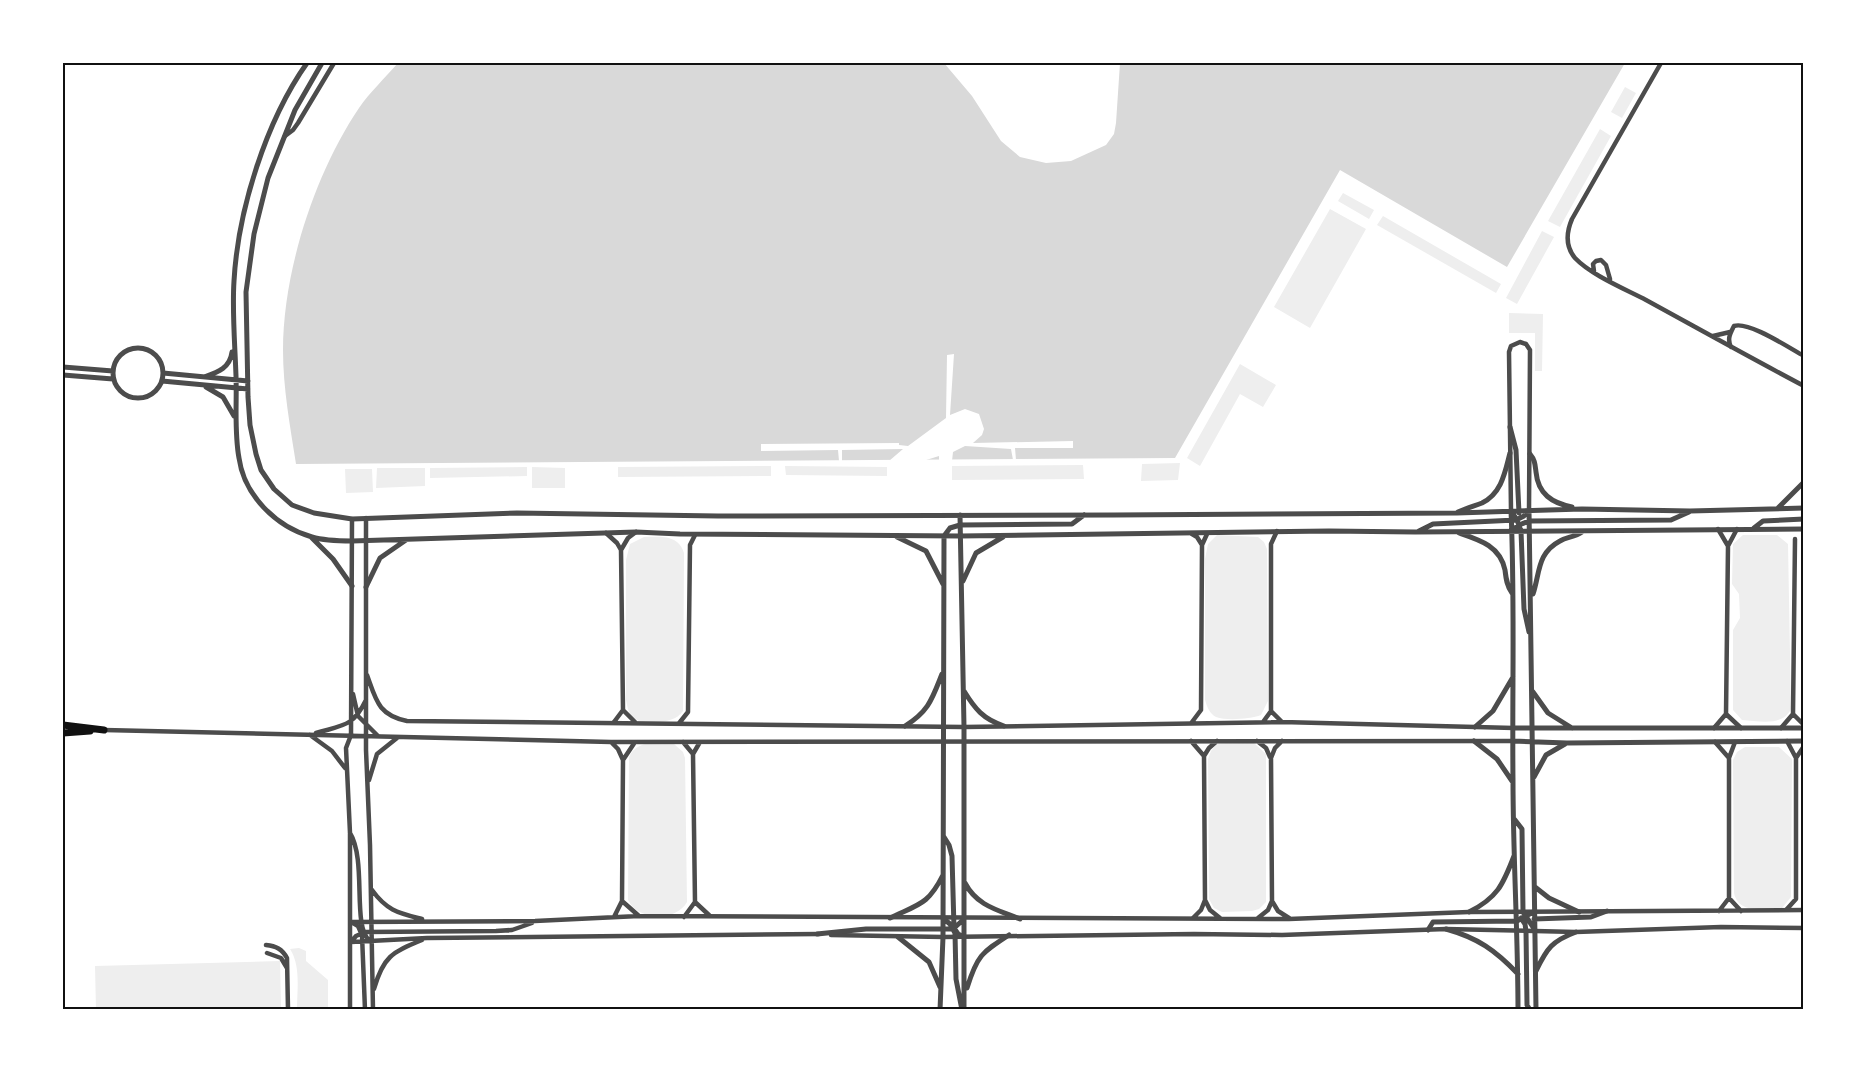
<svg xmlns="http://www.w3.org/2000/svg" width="1867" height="1073" viewBox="0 0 1867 1073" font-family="Georgia,serif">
<rect width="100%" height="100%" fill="#fff"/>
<!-- green -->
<path fill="#eee" d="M1625 87 1636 93 1622 118 1611 112Z
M1600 129 1611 136 1560 227 1548 221Z
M1343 193 1374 210 1369 219 1338 201Z
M1330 209 1366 229 1310 328 1274 307Z
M1383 216 1501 284 1496 293 1377 225Z
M1542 231 1554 237 1517 304 1506 298Z
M1509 313 1543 314 1542 371H1535V333H1509Z
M1240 364 1276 385 1263 407 1240 394 1200 466 1187 458Z
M1180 463 1178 480 1141 481 1142 464Z
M1083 465 1084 479 952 480V466Z
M771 466V476L618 477V467Z
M785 466H786L887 467V476L786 475Z
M527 467V476L430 478V468Z
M532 467 565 468V488H532Z
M377 468H425V486L376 488Z
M345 469H372L373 492 346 493Z
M1217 535 1258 537 1264 542 1267 549 1268 701 1261 715C1250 719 1227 721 1216 717 1210 714 1207 707 1205 700V559L1208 544Z
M1743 535H1777L1788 544 1791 709C1782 727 1759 721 1742 720L1733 710V630L1740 618 1739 594 1732 584 1733 544Z
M644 537C660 537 678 534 684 553L683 711C673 725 655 721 639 721 629 717 628 710 626 700V560L630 544Z
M649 743 674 744 683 752 685 758 687 902C676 922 638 921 628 900L629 757C633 748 640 745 649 743Z
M1254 743 1266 754V902L1259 909 1252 911 1222 912 1214 908 1209 899 1208 759 1211 751 1217 744Z
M1745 747H1779L1792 759 1791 897 1782 908C1763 908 1739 915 1734 893L1733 760 1737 752Z
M299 948 306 951V961L328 980V1010H297C297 990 301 966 290 949Z
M280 961 281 1010H96L95 966Z"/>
<!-- water -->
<path fill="#d9d9d9" d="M398 63H944L972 96 1001 141 1020 157 1046 163 1071 161 1106 145 1114 134 1116 123 1120 63H1625L1507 267 1340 170 1175 458 296 464C290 426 283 388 283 350 283 271 315 173 359 108 370 92 385 78 398 63Z"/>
<!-- pier -->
<path fill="#fff" d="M954 354 950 415 965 409 979 414 984 429 982 435 973 443 1073 441V448H1015L1016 460H1013L1011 449 965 446 953 452 952 461H939V456L923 461H889L903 449 842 450V461H839L838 450 761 451V444L899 443V445L908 446 946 418 947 355Z"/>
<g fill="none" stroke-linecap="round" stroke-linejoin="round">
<!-- minor -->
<path stroke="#4c4c4c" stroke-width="4.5" d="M1661 63 1572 219C1566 233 1565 246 1575 258 1591 275 1625 289 1646 300 1699 329 1751 358 1804 386
M285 136 293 130 298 123 334 63
M1594 271 1593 264 1596 261 1601 260 1606 265 1610 279
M1713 336 1730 332
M1731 347C1727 339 1730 334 1734 326 1749 321 1789 348 1804 356
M1511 511 1509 352 1511 346 1520 342 1526 344 1530 350 1529 510
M366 518V750L370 845 373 1010
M1718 529 1728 546
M606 533 617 543 621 550
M1192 534 1197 537 1202 545
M367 675C376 700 378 715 407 721L964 727 1282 722 1514 728
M353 694 358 716 378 736
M623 710 635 722
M1271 711 1282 722
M1726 714 1741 728
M1793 714 1804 725
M614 722 623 710 621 550 628 538 636 532
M680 722 688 712 690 545 695 535
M1192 722 1201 710 1202 545 1207 534
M1263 722 1271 711V544L1277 531
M1714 728 1726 714 1728 546 1737 529
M1781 728 1793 714 1795 539
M104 730 611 742 1513 741
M316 733C343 725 353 727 366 700
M310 735 332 751 345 768
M1191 741 1204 756
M1257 741 1266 748 1270 757
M1787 741 1796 758V899L1787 909
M683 742 693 754
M1715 742 1729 758
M612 743 618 749 623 760 622 901 614 917
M1796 758 1804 746
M623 760 635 742
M369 780 377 754 397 738
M350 833C367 861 352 925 369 940
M372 890C387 911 399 913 422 919
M1729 898 1741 911
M1205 900 1210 910 1220 918
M622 901 639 916
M1272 901 1278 911 1289 918
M695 902 710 916
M1719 911 1729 898V758L1735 742
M684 917 695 902 693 754 700 742
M1193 918 1201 910 1205 900 1204 756 1209 748 1217 741
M1258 918 1268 910 1272 901 1271 758 1275 748 1282 741
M351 922 535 921 639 916 1289 919 1469 912 1804 910
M353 923 358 926 362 935 365 1010
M831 935 943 937 1194 934 1282 935 1446 929 1576 932 1721 927 1804 928
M351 942 427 938 819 934
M351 942 356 936 365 932 496 931 512 930 532 923
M266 945C276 946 282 949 287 958L288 1010
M267 953 281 958 287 968
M374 989C383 957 392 952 422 940
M350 1010V833L346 748 351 735 352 519"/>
<!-- tertiary -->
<path stroke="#4c4c4c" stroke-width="5" d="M307 63C266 121 238 210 234 281 232 312 235 345 236 376 237 403 234 431 239 458 244 495 276 527 312 537 325 541 339 541 352 541L636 532 680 534 960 536 1329 531 1415 532 1804 529
M322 63 295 110 268 178 254 234 246 292 248 397 250 425 256 454 261 470 274 489 292 505 314 513 352 519 517 513 718 516 1114 515 1457 513 1582 509 1690 511 1804 508
M113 373a25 25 0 1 1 50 0a25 25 0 1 1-50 0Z
M63 367 113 371
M163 373 248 381
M63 375 113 379
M204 377C218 372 230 368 232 352
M162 381 248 389
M206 387 223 397 234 416
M1510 427 1516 450 1519 513
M1530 454C1535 460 1535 464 1536 472 1538 494 1552 503 1572 507
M1778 508 1804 482
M1529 510 1536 1010
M1511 511C1515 601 1512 691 1513 781 1513 857 1518 934 1518 1010
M1511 511 1517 520 1521 531 1524 609 1529 632
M1458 512C1466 508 1474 506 1482 503 1502 493 1505 472 1510 453
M960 515 964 727V1010
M1754 528 1763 521 1804 519
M1419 531 1433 524 1516 520 1524 516 1529 510
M1511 531 1519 525 1529 521 1671 520 1689 512
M1459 533C1480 540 1500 546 1505 570 1506 579 1507 586 1512 593
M944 536 950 528 960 525 1072 524 1084 515
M897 537 926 551 943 584
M312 538 333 559 352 586
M963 581 976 553 1003 537
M366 587 380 558 406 540
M1533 594C1540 573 1537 553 1560 541 1567 537 1575 537 1582 532
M964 691C975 709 983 719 1004 726
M1533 692 1548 713 1572 728
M905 726C929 711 932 699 942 674
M1475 727 1493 711 1513 677
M1514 728H1804
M1474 741 1497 759 1512 781
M1513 741 1567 743 1804 741
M1534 777 1546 755 1565 744
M1515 820 1522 829 1523 912 1535 930
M944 837 949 845 952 856 954 928 958 934 964 937
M965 883C977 906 998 910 1020 919
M1535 887 1549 898 1579 912
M1469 912C1497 898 1503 885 1514 856
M890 918C919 904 928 905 943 875
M1521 918 1525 924 1526 931 1527 1005 1530 1010
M944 919 950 924 955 933 956 979 962 1010
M1534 919 1591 917 1607 911
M1446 929C1478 938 1495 950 1518 974
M1428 930 1433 922 1517 921 1535 911
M817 934 866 929H953L963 920
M898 937 929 962 940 987
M1536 971C1547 948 1552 941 1576 932
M967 988C977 956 981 953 1009 935
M940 1010 943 937 944 536"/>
<!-- primary -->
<path stroke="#111" stroke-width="7" d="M63 725 104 730
M63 733 90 731"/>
</g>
<!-- border -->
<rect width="1867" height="1073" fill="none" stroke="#ffffff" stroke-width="129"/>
<rect x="64" y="64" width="1738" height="944" fill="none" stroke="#111" stroke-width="2"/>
</svg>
